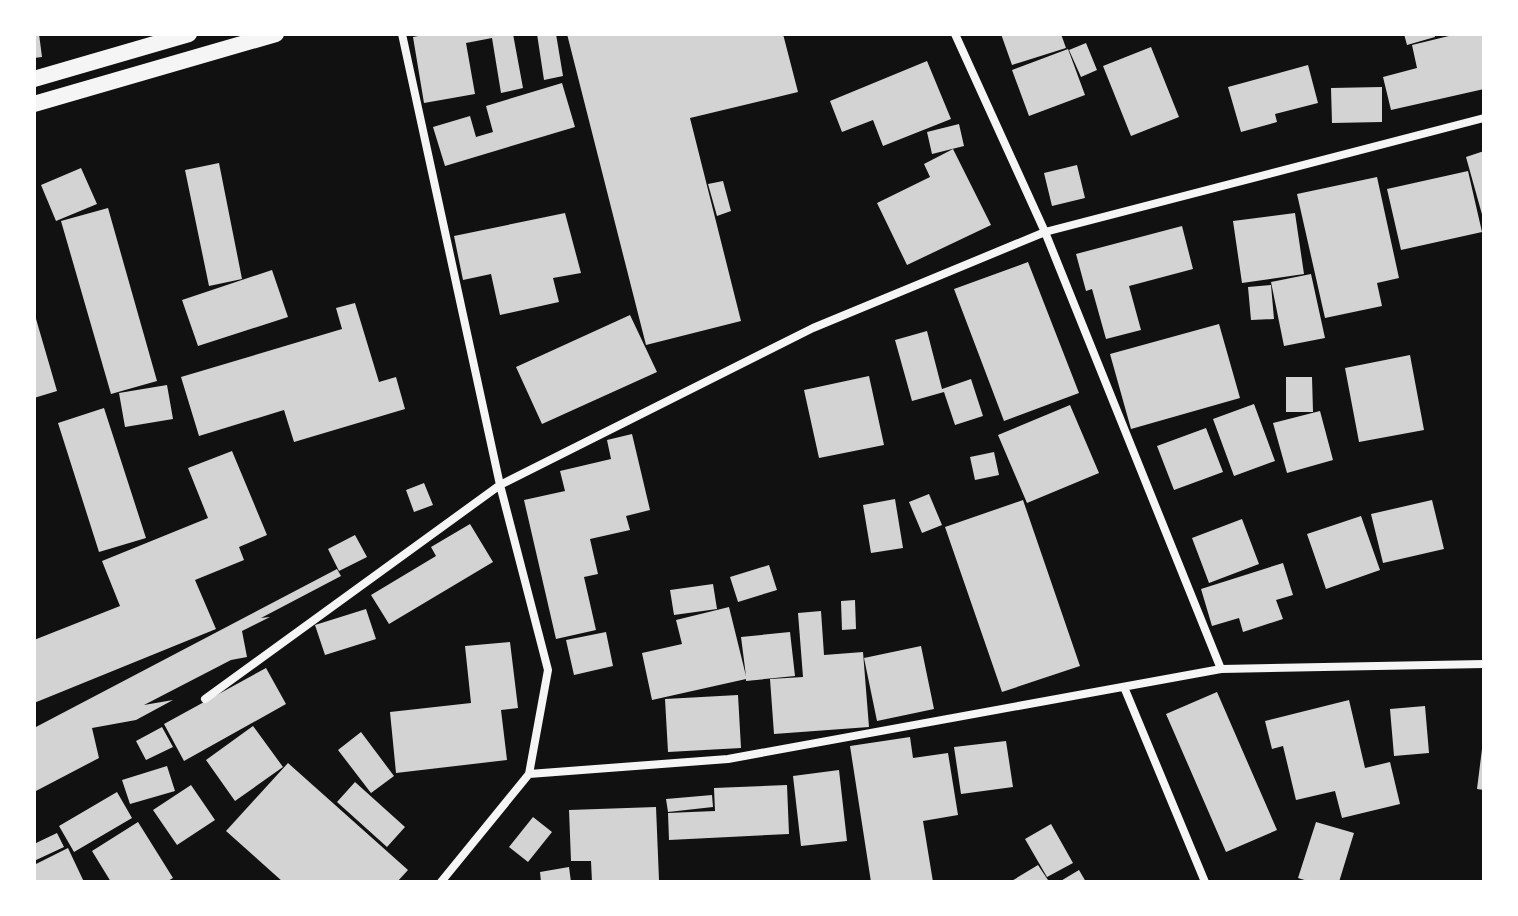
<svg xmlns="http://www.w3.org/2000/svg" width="1518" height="916" viewBox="0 0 1518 916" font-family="'Archivo Narrow',sans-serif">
<rect width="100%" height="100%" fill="#111"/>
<!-- building -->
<path fill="#d3d3d3" d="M34 34H39L42 57 34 58Z
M428 34H513L523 88 501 93 492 38 466 43 475 94 424 103 413 37Z
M537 34H556L563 76 544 80Z
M567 34H783L798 92 690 118 741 321 646 345Z
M1001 34H1061L1066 48 1012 65Z
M1404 34H1434L1435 37 1407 45Z
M1457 34H1484V89L1391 110 1383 77 1417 68 1412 45Z
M1086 43 1097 70 1081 77 1069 50Z
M1151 47 1179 117 1131 136 1103 66Z
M1068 49 1085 95 1029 116 1012 70Z
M927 61 951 119 883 146 873 120 842 132 830 101Z
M1308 65 1318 103 1275 114 1277 122 1241 132 1228 87Z
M562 83 575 127 445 166 433 127 470 116 476 137 493 132 486 106Z
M1382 87V122L1332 123 1331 88Z
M959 124 964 146 932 154 927 132Z
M953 149 991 225 907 265 877 203 930 177 924 164Z
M1484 151V218H1483L1466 157Z
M219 163 242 279 209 286 185 170Z
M1077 165 1085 198 1052 206 1044 173Z
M81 168 97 204 56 221 41 185Z
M1468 171 1482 232 1401 250 1387 189Z
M1377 177 1399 278 1377 283 1382 306 1325 318 1297 194Z
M723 181 731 211 717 216 708 184Z
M108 208 157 381 111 394 61 221Z
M565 213 581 273 553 278 559 302 500 315 491 274 463 280 454 236Z
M1295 213 1304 274 1242 283 1233 221Z
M1182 226 1193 269 1129 286 1141 330 1106 339 1092 289 1086 291 1076 254Z
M1028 262 1079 393 1004 421 954 289Z
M272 270 288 317 198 346 182 300Z
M1311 274 1325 338 1284 346 1271 282Z
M1271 285 1274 319 1251 320 1248 287Z
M355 303 379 382 396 377 405 409 294 442 284 410 199 436 181 377 342 329 336 308Z
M34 312 57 391 34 398Z
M630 315 657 372 542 424 516 367Z
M1219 324 1240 398 1131 429 1110 354Z
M927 331 942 389 971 379 983 416 955 425 944 392 912 401 895 340Z
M1410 355 1424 430 1359 442 1345 368Z
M869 376 884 445 819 458 804 390Z
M1286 377H1312L1313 412H1286Z
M167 385 173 419 125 427 119 393Z
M1254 404 1275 461 1234 476 1213 419Z
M1070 405 1099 473 1027 503 998 435Z
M104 408 146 538 99 552 58 423Z
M1320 411 1333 460 1287 473 1273 423Z
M1206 428 1223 472 1174 490 1157 446Z
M632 434 650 510 626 516 630 530 590 539 598 574 584 577 596 630 556 639 524 500 565 491 560 471 611 459 607 440Z
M232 451 267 535 239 547 244 560 195 580 216 629 34 703V640L120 606 102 561 208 518 188 468Z
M994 452 999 475 975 480 970 457Z
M424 483 433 505 414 512 406 490Z
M929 494 942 525 922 533 909 502Z
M895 499 903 548 871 553 863 505Z
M1023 500 1080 666 1002 692 945 527Z
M1432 500 1444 549 1383 563 1371 514Z
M1361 516 1380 570 1326 589 1307 534Z
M1242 519 1259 564 1209 583 1192 538Z
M470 524 493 562 389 624 371 595 436 556 431 547Z
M355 535 367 557 339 571 328 549Z
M1283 563 1293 595 1276 600 1283 619 1243 632 1239 618 1212 626 1201 589Z
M769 565 777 590 738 602 730 577Z
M337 569 341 576 261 618 270 617 242 631 247 657 231 660 144 705 173 700 136 720 92 728 99 758 34 792V728Z
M713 584 717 609 674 615 670 590Z
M855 600 856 629 842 630 841 601Z
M729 607 746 676 741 637 790 632 795 676 746 681V679L652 700 642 653 682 644 676 620Z
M366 609 376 639 325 655 315 625Z
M821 611 824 655 863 652 869 727 774 734 770 679 803 677 798 613Z
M606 632 613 666 574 675 566 640Z
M510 642 518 708 501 710 507 760 396 773 390 712 471 703 465 646Z
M921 646 934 709 877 721 864 658Z
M266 668 286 704 184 761 164 724Z
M1217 692 1277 830 1226 852 1166 714Z
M738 695 741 748 668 752 665 699Z
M1349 700 1365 768 1390 762 1400 804 1342 818 1335 791 1296 800 1283 746 1272 749 1265 721Z
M1425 706 1429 753 1394 756 1390 709Z
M253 726 283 767 235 801 206 760Z
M162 727 173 747 146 760 136 741Z
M361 732 394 776 371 793 338 750Z
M910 737 913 758 948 753 958 815 923 821 933 882H871L850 746Z
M1006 741 1013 787 961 794 954 747Z
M1482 749H1484V790L1477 789Z
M288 763 408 870 397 882H283L226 831Z
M167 766 175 791 130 804 122 780Z
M839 770 847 841 801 846 793 776Z
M355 782 405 827 387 847 337 802Z
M191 785 215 820 177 845 153 810Z
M787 785 789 834 669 840 668 813 715 811 714 788Z
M117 792 132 818 74 852 59 826Z
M712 795 713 807 668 812 666 799Z
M656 807 659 880 592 882 591 861H571L569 810Z
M533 817 552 832 528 862 509 847Z
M138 822 173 878 166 882H111L92 851Z
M1316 822 1354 833 1339 882H1311L1298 878Z
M1051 824 1073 863 1047 877 1025 839Z
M57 833 64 847 34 861V844Z
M68 848 84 882H34V865Z
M1038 865 1048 880 1010 882Z
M569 867 571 882H541L540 872Z
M1079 870 1086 882H1059Z"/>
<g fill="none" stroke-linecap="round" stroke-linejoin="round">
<!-- minor -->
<path stroke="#f5f5f5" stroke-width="8" d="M402 34 500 485 548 670 529 774 441 882
M955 34 1045 232 1221 669
M1124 687 1205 882
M205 699 500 485 813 328 1045 232 1484 118
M529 774 728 759 1221 669 1484 664"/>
<!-- secondary -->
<path stroke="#f5f5f5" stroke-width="16" d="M34 79 189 34
M34 104 276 34"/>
</g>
<!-- border -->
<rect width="1518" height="916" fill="none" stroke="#ffffff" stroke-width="72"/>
</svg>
